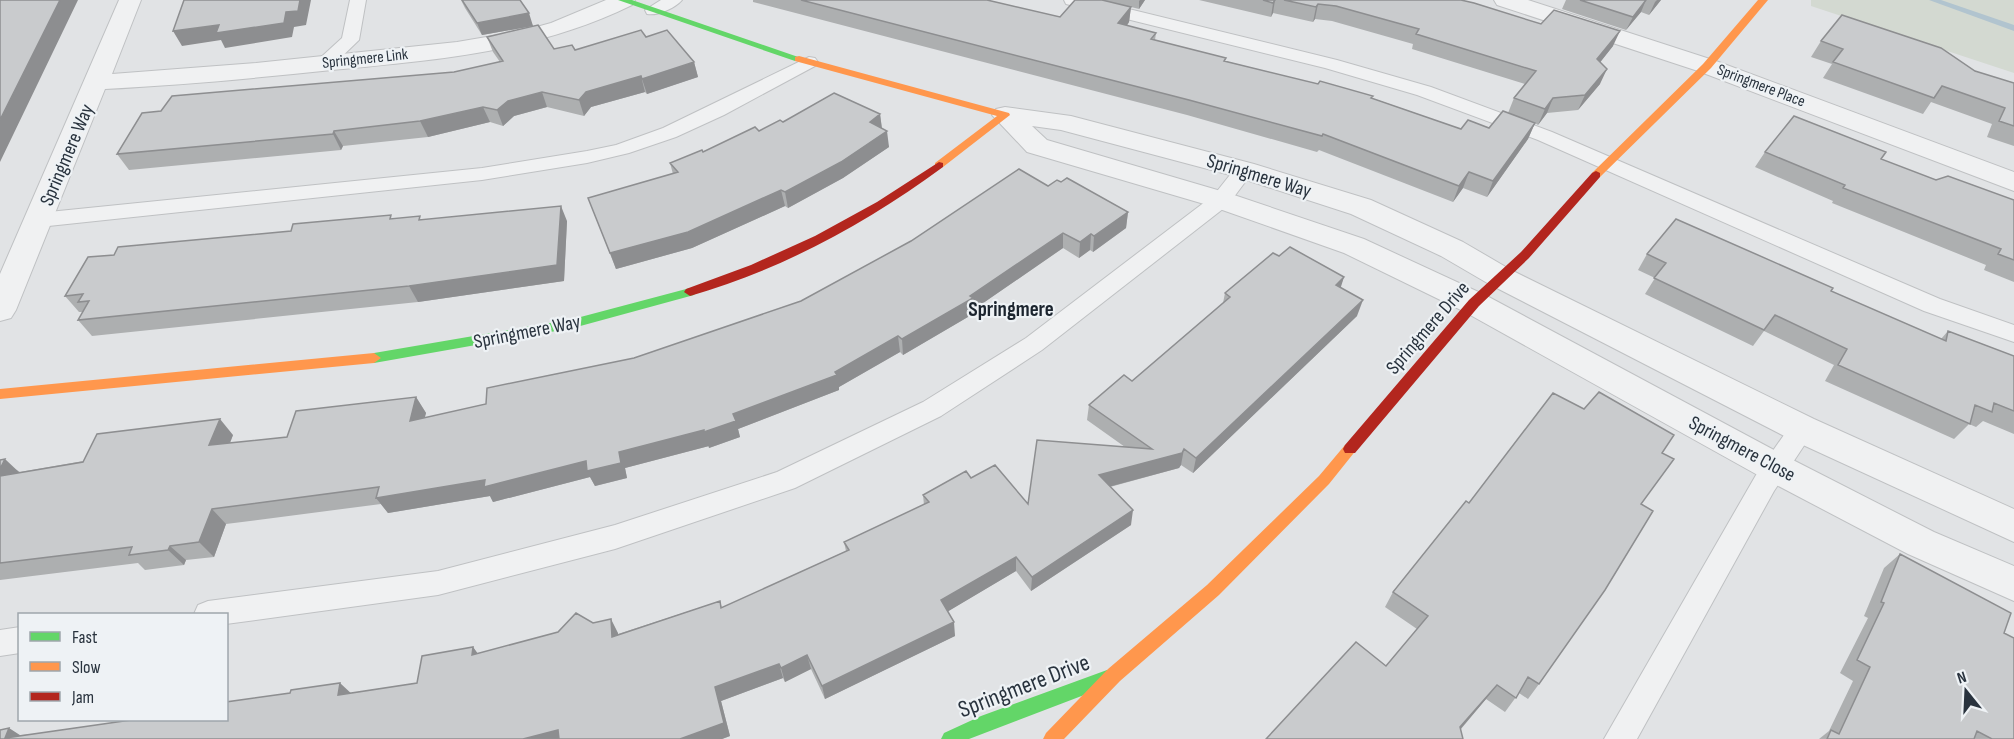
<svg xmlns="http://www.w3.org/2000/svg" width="2014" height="739" viewBox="0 0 2014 739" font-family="'Sofia Sans Condensed',sans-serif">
<rect width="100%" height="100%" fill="#e1e3e5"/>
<!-- green -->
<path fill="#d3d9d1" d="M1811 0H2014V73L1811 6Z"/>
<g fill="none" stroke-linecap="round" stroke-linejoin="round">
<!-- stream -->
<path fill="#b1c4cf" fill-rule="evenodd" d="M1929 0H1941L2014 25V31Z"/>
<!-- lane casing -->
<g stroke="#bfc1c3" stroke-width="2">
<path id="lane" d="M350 0H366L359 40 331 67H319L316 63 319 59 342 38Z
M661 0H682C675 8 658 16 647 14L645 10Z
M1064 0H1092L1337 60 1431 87 1552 132 1940 299 2014 325V342L1924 311 1538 140 1417 95 1325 68 1066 4Z
M809 57 815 58 818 62 815 66 724 115 676 137 629 153 587 163 482 180 39 227 32 225 28 220 32 215 39 213 482 168 587 151 616 145 663 128Z
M1244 164 1251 166 1254 170 1228 205 1042 350 941 416 795 488 615 549 438 595 226 624V614H194L198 605 208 601 438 571 615 525 777 472 923 402 1026 338 1214 195 1237 166Z
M1802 419 1811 422 1815 429 1774 491 1637 739H1604L1756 475 1793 422Z
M20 627V653L0 656V630Z"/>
</g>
<!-- street casing -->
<g stroke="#bfc1c3" stroke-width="2">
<path id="street" d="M119 0H141L112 74 256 63 457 42 522 31 551 23 606 0H635L632 5C536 52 437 60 332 70 257 78 181 85 105 89L16 310 11 318 0 321V274Z
M1494 0H1528L1716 61 2014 172V191L1698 71 1497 5Z
M1005 107 1071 116 1254 164 1371 200 1463 242 1511 270 1814 419 2014 509V542L1790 439 1489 284 1441 256 1351 214 1234 176 1061 130 1032 126 1047 140 1231 194 1364 239 1485 295 1789 458 1934 532 2014 566V601L1908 554 1763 478 1463 311 1344 253 1211 206 1027 152 992 115 996 109Z"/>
</g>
<!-- lane -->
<use href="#lane" fill="#f0f1f2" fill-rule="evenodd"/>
<!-- street -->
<use href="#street" fill="#f0f1f2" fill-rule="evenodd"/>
<!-- fast -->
<path fill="#63d668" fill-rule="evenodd" d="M618 0H632L804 59 803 61H795Z
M690 288 694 289 696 292 694 295 573 328 374 363 367 358 374 353 573 319Z
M1107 670 1113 672 1115 678 1113 684 969 739H941L944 733 981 716Z"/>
<!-- slow -->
<path fill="#ff974d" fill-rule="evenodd" d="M1758 0H1768L1711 68 1600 177H1592V173L1703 64Z
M799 56 1009 113 1010 115 943 167H935V163L997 116 795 61V57Z
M374 353 381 358 374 363 0 399V389Z
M1350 443 1355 445 1357 449 1329 484 1219 595 1120 681 1064 739H1043L1046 733 1108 669 1207 585 1319 476 1345 445Z"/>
<!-- jam -->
<path fill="#b3261e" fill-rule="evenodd" d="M939 162 943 163V167C867 223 781 270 690 296L684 292 686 289 751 265 815 236 877 202Z
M1596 171 1600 173V177L1529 258 1479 306 1355 453H1345L1343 449 1345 445 1469 300 1521 252 1592 173Z"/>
</g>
<!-- wall -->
<path fill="#adafb0" d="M461 0H520L533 26 482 35 465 8Z
M753 0H987L1060 17 1075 0H1145L1139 9 1131 7 1129 22 1127 26 1156 33 1155 40 1226 58 1225 61 1372 98 1461 129 1489 128 1508 113 1514 98 1525 84 1412 49 1413 44 1332 21 1315 19 1313 22 1273 13 1271 17 1199 0H1461L1613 46 1600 62V84L1578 110 1547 113 1538 125 1535 123 1528 139 1487 197 1463 188 1453 202 1319 150 1317 152 1187 115 753 2Z
M1566 0H1661L1649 15 1641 12 1626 30 1562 9Z
M487 37 554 49 575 50 646 37 694 62 698 77 647 94 645 92 591 107 584 116 547 107 514 116 503 126 490 122 428 137 343 146 341 150 129 170 117 154 161 111 454 72 500 62 493 52Z
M1821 41 1975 71 2014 83V146L1987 137 1992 124 1931 102 1923 114 1823 78 1832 64 1811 57Z
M880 114 882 128 889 147 843 178 788 208 785 206 692 248 616 269 588 198 673 174 670 163 703 152 783 122Z
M1765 152 1881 159 1936 180 2014 200V282L1984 270 1986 265 1832 203 1833 201 1755 167Z
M1061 182 1128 212 1126 228 1093 252 1090 250 1079 258 1063 248 973 310V314L903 355 900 352 839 387V390L738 429 740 437 709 448V446L625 468 627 478 595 486 590 477 493 502 490 496 388 513 381 504 226 524 214 557 186 560 184 565 145 570 138 563 0 580V460L20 472 233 435 230 443 287 437 416 397 426 413 424 418 486 404 634 358 801 301 1048 186Z
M393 219 567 221 564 281 418 302 92 336 78 320 83 312H79L65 296 114 255Z
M1647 254 1831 291 1941 339 1948 331 2014 356V434L1983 421 1976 427 1969 424 1954 439 1825 381 1834 365 1764 331 1753 346 1645 294 1655 278 1638 270Z
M1279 256 1344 277 1340 287 1357 316 1193 473 1181 465 1179 468 1110 487 1131 525 1031 591 1016 571 948 611 955 636 825 699 811 669 785 682 783 678 721 701 730 736 722 739H0L21 735 226 720 290 693H351L417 683 473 647 478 654 593 623 618 633V634L720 601 722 608 846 551 844 542 924 505 923 495 971 478 1028 504 1125 447 1087 420 1089 405 1132 381 1223 303 1225 293Z
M1662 453 1641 504 1539 684 1528 699 1519 693 1505 712 1486 699 1461 729 1386 666 1417 629 1385 607 1393 592 1469 503Z
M1900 554 2004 633 2014 739H1819L1829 731 1853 681 1840 673 1868 618 1864 616 1884 568Z"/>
<!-- shaded-wall -->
<path fill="#8d8e90" d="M60 0H78L0 162V120Z
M300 0H311L306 25 294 27 292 37 225 48 221 40 182 46 173 31 219 25 286 12Z
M1140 0H1145L1139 9V1Z
M1275 0 1273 13 1271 17 1273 3Z
M1646 0 1641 12 1626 30 1633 17Z
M1657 0H1661L1649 15 1655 2Z
M1318 4 1315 19 1313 22 1316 7Z
M1131 7 1129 22 1117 39 1118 23Z
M529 13 533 26 482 35 477 23Z
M1620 31 1613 46 1591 74 1597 59Z
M694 62 698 77 647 94 642 79Z
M1607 69 1600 84 1578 110 1585 95Z
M641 76 645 92 591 107 584 116 579 100 586 92Z
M542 92 547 107 514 116 503 126 497 110 508 101Z
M1553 98 1547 113 1538 125 1545 109Z
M483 107 490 122 428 137 420 121Z
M880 114 882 130 870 122Z
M1535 123 1528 139 1487 197 1493 181Z
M334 131 343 146 341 150 333 134Z
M887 131 889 147 843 178 788 208 785 192Z
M1469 172 1463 188 1453 202 1459 186Z
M781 190 785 206 692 248 616 269 610 253Z
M561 206 567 221 564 281 418 302 409 286Z
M1128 212 1126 228 1093 252 1094 236Z
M1063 233V248L973 310V314L903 355 902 339 970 296Z
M1091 234 1090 250 1079 258 1080 242Z
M1344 277 1339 293 1336 285Z
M1363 300 1357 316 1193 473 1196 458Z
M898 336 900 352 839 387V390L738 429 740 437 709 448 704 432 733 414 835 372Z
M416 397 426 413 420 437 410 421Z
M220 419 233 435 223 460 209 445Z
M704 430 709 446 625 468 627 478 595 486 590 477 493 502 490 496 388 513 376 498 619 452Z
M1184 449 1181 465 1179 468 1097 490 1099 475Z
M5 459 22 475 0 480V469Z
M212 509 226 524 214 557 199 542Z
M1133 510 1131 525 1031 591 1032 577Z
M170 546 186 560 184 565 168 550Z
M1016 557V571L942 615 941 600Z
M611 619 618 633 619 650 612 637Z
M954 622 955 636 825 699 822 686Z
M473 647 483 661 472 655Z
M807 655 811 669 785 682 781 668Z
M779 664 783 678 721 701 730 736 722 739H680L715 687Z
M340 683 354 696 338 695Z
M1497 685 1486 699 1452 739 1460 727Z
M9 728 26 739 5 738Z
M558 730 565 739H523Z"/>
<!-- building -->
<path fill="#c9cbcd" stroke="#8d8e90" stroke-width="1.5" d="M0 0H60L0 120Z
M184 0H300L298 11 286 12 284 23 216 33 219 25 173 31Z
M462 0H520L529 13 477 23Z
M801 0H987L1060 17 1075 0H1102L1131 7 1118 23 1156 33 1151 39 1226 58 1224 61 1318 84 1320 81 1373 96 1371 98 1461 129 1468 120 1489 128 1503 111 1535 123 1493 181 1469 172 1459 186 1323 134 1322 136 1189 100Z
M1263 0H1275L1273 3Z
M1284 0H1461L1474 3 1541 24 1554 10 1620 31 1597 59 1607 69 1585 95 1553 98 1545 109 1514 98 1536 71 1416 34 1419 29 1336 6 1318 4 1316 7Z
M1580 0H1646L1633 17Z
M1842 15 1941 48 1975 71 2014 83V126L1999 121 2005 108 1942 86 1934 98 1833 62 1843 49 1821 41Z
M538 25 554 49 572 45 575 50 641 30 646 37 667 30 694 62 642 79 641 76 586 92 579 100 542 92 508 101 497 110 483 107 420 121 334 131 333 134 117 154 142 113 161 111 172 96 454 72 503 61 487 37Z
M834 93 880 114 870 122 887 131 841 162 785 192 781 190 688 232 610 253 588 198 678 172 670 163 702 150 703 152 755 127 759 131 780 120 783 122Z
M1794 116 1886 152 1881 159 1936 180 1948 176 2014 200V260L1998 254 2001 249 1843 188 1845 185 1765 152Z
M1019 169 1048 186 1057 180 1061 182 1067 178 1128 212 1094 236 1091 234 1080 242 1063 233 970 296 973 298 902 339 898 336 835 372 837 375 733 414 736 421 704 432V430L619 452 621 463 587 471 586 461 484 487 485 480 376 498 379 487 212 509 199 542 170 546 168 550 129 555 132 547 0 563V476L83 462 97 434 220 419 209 445 287 437 296 411 416 397 410 421 486 404 487 388 634 358 801 301 911 241Z
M561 206 557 265 409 286 78 320 89 301 78 302 83 294 65 296 88 257 114 255 118 247 291 231 293 224 391 215 390 219 420 216 419 220Z
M1676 219 1833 288 1831 291 1946 341 1948 331 2014 356V411L1994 403 1992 412 1975 405 1970 424 1838 365 1847 349 1775 315 1764 330 1654 278 1666 263 1647 254Z
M1290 247 1344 277 1336 285 1363 300 1196 458 1184 449 1182 453 1099 475 1133 510 1032 577 1016 557 941 600 954 622 822 686 807 655 781 668 779 664 715 687 724 723 680 739H559L558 730 523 739H0V730L9 728 5 738 131 720H226V702L290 693 291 690 340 683 338 695 417 683 422 656 473 647 472 655 558 632 576 613 593 623 611 619 612 637 720 601 721 608 849 550 844 542 929 502 923 495 966 471 971 478 995 465 1028 504 1037 440 1152 449 1089 405 1124 375 1132 381 1230 297 1225 293 1273 253 1279 256Z
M1599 392 1674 435 1662 453 1674 459 1641 504 1653 511 1605 590 1539 684 1528 677 1516 698 1497 685 1460 727 1463 739H1266L1356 642 1386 666 1428 616 1393 592 1466 501 1469 503 1553 393 1584 409Z
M5 459 0 469V460Z
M1900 554 2011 613 2004 633 2014 638V739H1992L1977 731 1974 739H1827L1831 730 1839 734 1870 667 1857 660 1884 603 1881 602Z"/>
<g text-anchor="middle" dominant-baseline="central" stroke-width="4.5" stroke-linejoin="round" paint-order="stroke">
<!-- far-street labels -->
<g font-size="16" fill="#29333e" stroke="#eef2f5">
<text transform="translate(365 59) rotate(-6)">Springmere Link</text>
<text transform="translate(1761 86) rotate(21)">Springmere Place</text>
</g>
<!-- street labels -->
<g font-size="20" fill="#29333e" stroke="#eef2f5">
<text transform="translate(67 155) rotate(-67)">Springmere Way</text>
<text transform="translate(1259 176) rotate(17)">Springmere Way</text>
<text transform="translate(1428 328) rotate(-49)">Springmere Drive</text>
<text transform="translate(527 332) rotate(-11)">Springmere Way</text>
<text transform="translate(1742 449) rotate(28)">Springmere Close</text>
</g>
<!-- neighbourhood labels -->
<g font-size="21" font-weight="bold" fill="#1b242e" stroke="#eef2f5">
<text x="1011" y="309">Springmere</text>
</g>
<!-- near-street labels -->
<g font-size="24" fill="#29333e" stroke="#eef2f5">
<text transform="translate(1024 686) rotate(-21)">Springmere Drive</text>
</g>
</g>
<!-- legend -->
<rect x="18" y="613" width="210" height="108" fill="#eef2f5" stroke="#9fa6ac" stroke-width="1.5"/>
<rect x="30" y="632" width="30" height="9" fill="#63d668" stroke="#9fa6ac" stroke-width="1.5"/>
<text x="72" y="643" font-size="18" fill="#29333e">Fast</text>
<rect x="30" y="662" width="30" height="9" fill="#ff974d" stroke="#9fa6ac" stroke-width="1.5"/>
<text x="72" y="673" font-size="18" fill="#29333e">Slow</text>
<rect x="30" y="692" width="30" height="9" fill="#b3261e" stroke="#9fa6ac" stroke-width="1.5"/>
<text x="72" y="703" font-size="18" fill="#29333e">Jam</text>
<!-- north arrow -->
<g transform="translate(1966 691) rotate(342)" stroke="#eef2f5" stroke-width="4.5" paint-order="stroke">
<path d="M0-4.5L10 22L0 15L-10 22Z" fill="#29333e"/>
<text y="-9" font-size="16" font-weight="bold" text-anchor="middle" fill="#29333e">N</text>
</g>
</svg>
